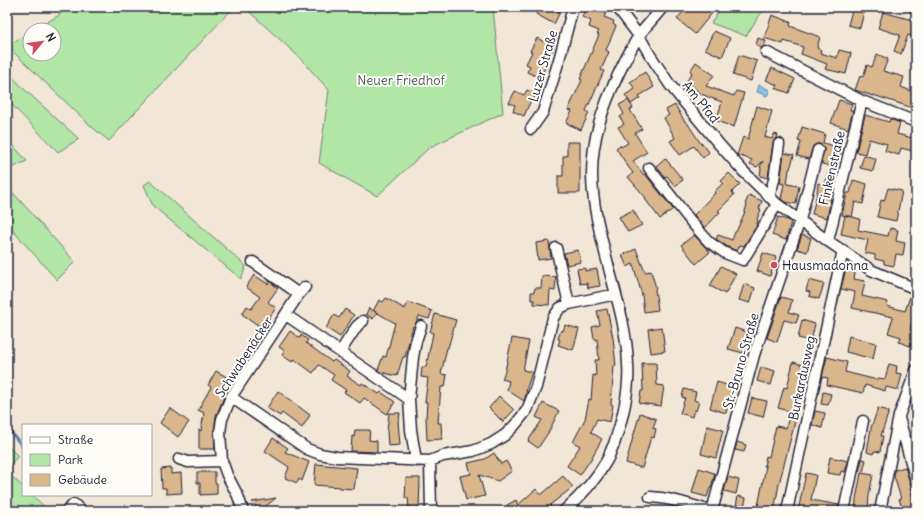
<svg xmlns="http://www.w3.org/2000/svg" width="923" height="518" viewBox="0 0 923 518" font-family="Delius,sans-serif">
<rect width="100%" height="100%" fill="#f2e7d7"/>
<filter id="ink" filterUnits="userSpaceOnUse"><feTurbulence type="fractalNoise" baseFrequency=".025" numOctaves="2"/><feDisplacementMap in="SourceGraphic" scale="8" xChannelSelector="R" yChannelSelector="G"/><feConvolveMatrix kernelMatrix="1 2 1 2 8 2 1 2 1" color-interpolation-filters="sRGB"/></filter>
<g filter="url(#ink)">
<!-- green -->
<path fill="#b2e6a7" stroke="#6a8471" d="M70 7H234L130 118 109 141 93 128 7 46 30 32V54H54V30H34L56 17Z
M244 7H493L503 113 430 147 377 196 319 163 329 90 297 55Z
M721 7H765L746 36 711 23Z
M7 71 24 89 79 139 58 152 7 100Z
M7 139 27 161 7 170Z
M150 181 246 266 241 279 153 206 144 185Z
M7 186 75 262 57 280 7 224Z
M7 445 18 456 7 468Z
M7 472 23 487V495H32L49 511H7Z"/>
<!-- water -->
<path fill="#88c3e8" stroke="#5f83a3" d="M759 85 770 90 767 96 757 92Z"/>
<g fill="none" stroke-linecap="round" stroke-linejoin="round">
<!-- stream -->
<path stroke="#5f83a3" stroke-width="3" d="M7 427 23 447"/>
</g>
<!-- building -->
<path fill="#d9b68b" stroke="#22223b" d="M540 7H558L556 10 560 12 554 24 536 14Z
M586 7 596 10V9L606 13 604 17 614 21 613 24 616 26 606 50 609 52 601 70 604 71 586 111 589 113 581 130 566 123 572 111 568 110 582 80 580 79 599 35 597 34 599 31 589 27 591 21 582 17Z
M687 7H717L695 34 677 19Z
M853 7H860L865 8 860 28 848 25Z
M883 12 916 21V38L908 35 901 54 894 51 900 35 878 28Z
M772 15 791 22 790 26 820 37 817 48 821 50 820 53 837 58 839 50 851 53 846 74 825 69 827 64 801 54 803 47 784 41 783 44 764 38Z
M714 31 730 38 722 57 705 49Z
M537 38 554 47 544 65 546 66 540 78 527 72 530 66 526 64 532 52 530 51Z
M758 38 766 41 764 46 762 48 756 45Z
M877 54 888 59 883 71 904 77 901 87 916 93V109L873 95V96L855 90 860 76 863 77 867 65 872 67Z
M739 55 757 61 751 81 733 75Z
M696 62 714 75 706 86 734 96 736 91 744 93 734 127 716 121 722 102 703 95 686 82 692 73 690 71Z
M772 68 795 79 789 93 775 88 777 85 766 80Z
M645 72 654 87 639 96 640 98 631 104 625 95 635 89 630 82Z
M527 90 536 94 533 101 531 100 524 116 513 111 515 105 509 103 515 91 524 95Z
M628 100 633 108 630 110 642 129 635 133 647 152 633 161 644 175 645 174 673 209 660 219 645 199 646 198 628 177 633 173 629 168 616 148 620 145 621 147 628 143 618 127 624 124 620 117 624 114 619 105Z
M839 100 852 104 850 110 853 111 848 129 831 123Z
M675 105 685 122 686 121 701 144 702 143 709 152 703 158 694 146 680 155 670 141 675 138 664 118 669 115 666 110Z
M757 106 772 111 765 137 772 139 774 134 778 135 777 138 774 140 773 143 768 178 760 176 761 168 760 167 763 161 757 167 750 164 752 160 737 155 743 137 748 139Z
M865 115 889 122 890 119 900 123 897 134 916 139V152L901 148 899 155 885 151 887 144 869 139 865 154 856 152Z
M802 127 825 134 823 143 842 148 837 168 822 164 823 163H821L824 149 823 146 820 144H817L813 146 809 159 797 156 801 142 798 141Z
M567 142H580V193H558V176H563V156H567Z
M784 153 794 155 790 169H789L787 184 799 186 796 204 785 202 781 199 784 184 780 183Z
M864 155 876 159 873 171 860 168Z
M665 158 683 180 675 186 667 176 665 177 656 166Z
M828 172 835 174 830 199H831L827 218 812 214 817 193 818 183 825 186Z
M729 173 740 184 732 192 734 195 718 211 720 212 705 228 694 215 715 193 714 192 723 183 721 181Z
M853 180 867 184 863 204 855 202 852 217 842 215 847 193H850Z
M888 188 902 191 896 221 877 217 881 200 884 201Z
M749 195 762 201 759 209 761 210 757 219 758 220 756 227 744 246 740 245 737 251 728 247 716 239 718 235 732 240 735 232H736L744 214 747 205 745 204Z
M633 210 642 225 628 232 619 217Z
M845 215 860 219 858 230 888 236 890 228 898 230 896 241 905 243 903 255 896 254 894 266 884 264V261L875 259V255L865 253 868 240 841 234Z
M778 217 788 220 791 222 786 240 772 235Z
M694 235 710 252 696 264 681 245Z
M802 235 811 238 807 252 797 249Z
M549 241 551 258 538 260 536 243Z
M636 249 645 272 651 271 656 288 655 289 658 310 644 312 642 295 633 264 627 267 622 255Z
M578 250 581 262 567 265 564 253Z
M763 253 776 257 770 276 757 271Z
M847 264 853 265 856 268 854 279 865 281 862 296 888 302 887 306 905 311 911 294 916 295V314H914L910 330 915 331 910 346 899 342 901 337 888 333 893 317 852 308 855 292 841 289Z
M721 266 736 274 725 294 710 286Z
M585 268V271L597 269 600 286 588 288 587 283 580 284 577 269Z
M254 275 268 284 269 281 278 288 268 302 276 308 262 328 242 314 247 306 251 309 260 297 246 287Z
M542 276 556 277 555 291 550 290 549 305 534 304V300H531V292H534L535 288H541Z
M809 280 824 284 819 299 809 296 810 292 806 291Z
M744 284 755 288 750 303 739 300Z
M781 297 792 300 789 312 799 315 796 323 784 320 777 342 767 338Z
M386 298 405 309 408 302 432 311 429 319 419 316 414 327 413 326 405 357H403L397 376 380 372 378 370 383 356 386 357 395 323 374 311 377 313 373 319 366 314 369 308 373 311 379 300 383 302Z
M345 309 354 315 340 337 326 328 334 315 339 318Z
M607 309 613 338 616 366H614L611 404 613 405 610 422 597 419 591 432 602 439 591 459 580 475 567 466 580 446 573 442 585 419 589 399 591 400 593 375 596 376 595 360H599L597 339H594L592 327 600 325 597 311Z
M435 314 456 320 448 348H447L441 374 447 375 445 387H441L438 423H441L442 439 427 440 426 417 427 402H425L428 378 421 377 422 367H426L433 333 430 332Z
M802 320 815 324 811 341 798 338Z
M565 325 579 329 573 350 558 345 560 340 558 339 561 330 563 331Z
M662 327 665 351 651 353 648 329Z
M735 328 749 333 743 353 728 349Z
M290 331 300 338 301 335 308 340 306 343 332 362 334 360 350 371 347 376 361 385 362 383 379 394 381 392 395 402 387 414 364 398 360 403 344 392 346 390 331 380 334 375 319 365 313 373 294 359 292 362 282 355 285 351 279 347Z
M849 336 876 343 873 359 846 352Z
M512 338 529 341 523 370 532 372 526 391H527L524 401 507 390 509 381 502 379 505 371Z
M827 357 847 362 845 372 877 380 878 378 885 379 889 364 897 366 896 373 902 374 898 390 886 387 885 391 865 385 863 393 827 385 828 378 822 377Z
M793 362 807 366 796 413 778 408 784 387 787 388Z
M642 363H656L657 385 664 386 661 406 639 403 641 391H643Z
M761 367 775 371 771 385 757 381Z
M216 371 234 381 225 395 216 416 214 432 215 449H199V429L201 431 204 413 198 410 211 387 208 385Z
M717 382 733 387 726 413 710 408Z
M684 389 696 392 694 400 699 402 696 411 694 410 692 417 680 413 685 398 682 397Z
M278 391 310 415 302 428 282 413 280 416 267 408Z
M823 392 831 394 828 405 821 404Z
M499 396 514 410 503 422 489 408Z
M752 398 767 401 763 417 748 413Z
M543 403 559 411 548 433 538 448 528 441 542 420 536 417Z
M170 408 189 422 178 437 160 423Z
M878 408 889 411 881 436H883L880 452 874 451 873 454 867 452 871 428Z
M815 411 825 413 822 428 812 425Z
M389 413H400L399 421H398L400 445 388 446 387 431Z
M640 413 656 419 653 428 656 429 654 438 651 437 642 468 626 463 633 437Z
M789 416 796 418 779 484 774 511H757L766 466H764L766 456 769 457 776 426 786 428Z
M707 426 723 430 716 458 701 454Z
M355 430H370L369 440 377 441V452L351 451 352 436 354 437Z
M273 438 288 448 285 452 309 462 302 481 299 479 297 483 285 478 289 467 265 451Z
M737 442 746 445 744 452 735 450Z
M494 453 501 464 506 461 512 471 498 481 479 475 485 496 466 500 460 476 471 474 468 463 485 459Z
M830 457 848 461 845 472 841 471 840 475 827 473Z
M862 459 866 460 863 472 859 471Z
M316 464 357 468 354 489 340 488V487L314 485Z
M905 467 910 483 913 488 910 489 916 505V511H903L899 499H901L894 476 895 470Z
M171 468V474L181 473 182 493 166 494V488H162L161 469Z
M699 468 714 473V474H715L711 488H710L707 497 692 493Z
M197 472H215V483H217V494L200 495V483H197Z
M806 473 816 475 811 500 839 505 838 511H819L806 508V511H798Z
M861 473 873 475 869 495 868 511H855L856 499Z
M563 476 573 487 550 505 551 506 546 511H510L507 505 516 500 518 505 536 489 541 495Z
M728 477 739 480 736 494 724 491Z
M406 478H420L419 510 409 509 408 498H405Z
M738 496 746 498 744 507 736 506Z
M276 498 260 511 252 502Z"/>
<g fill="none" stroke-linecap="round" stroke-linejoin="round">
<!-- minor casing -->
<g stroke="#22223b" stroke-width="13">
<path id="minor" d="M617 7 639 36 650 55 670 85 718 143 743 171 777 204 828 241 871 270 916 289
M914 7 916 8
M766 52 862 101 916 122
M531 129 543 112 559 60 573 7
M649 168 693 224 709 242 725 253 743 260 777 204
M769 197 774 180 779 144
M828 241 854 132 862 101
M556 248 569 304
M253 262 299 294
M286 315 409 399
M340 352 357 326 363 321
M231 397 307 449 320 454 337 457 430 461 443 456 473 451 491 444 505 435 515 425 527 410 536 387 553 318 560 308 569 304 616 294
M899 418 916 481
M179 459 188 462 222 461
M416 461 411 430 409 399 413 357 416 341 421 326
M430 461 431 511
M650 497C671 498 691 505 711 511
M67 511 74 504 81 511
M243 511 238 496 227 475 222 461 220 432 222 419 231 397 299 294 305 287
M564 511C580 497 596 480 607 460 610 455 611 449 614 444 623 418 630 391 628 364 627 333 618 302 610 272 602 240 592 207 592 174 592 138 603 107 618 75 624 62 631 49 638 37 645 27 655 17 663 7
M712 511 754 355 800 220 818 150
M787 511 843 250
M844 511 863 421
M880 511 899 416 916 370"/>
</g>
<!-- minor -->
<use href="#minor" stroke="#fdfcf7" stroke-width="10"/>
</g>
</g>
<!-- markers -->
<circle fill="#d1495b" stroke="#fdfcf7" stroke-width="1.5" cx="774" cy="265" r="4"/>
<g text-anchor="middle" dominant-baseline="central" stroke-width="4" stroke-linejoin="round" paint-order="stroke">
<!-- street labels -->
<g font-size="13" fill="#22223b" stroke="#fdfcf7">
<text transform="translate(543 66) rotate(-74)">Luzer Straße</text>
<text transform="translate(701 102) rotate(51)">Am Pfad</text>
<text transform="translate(832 168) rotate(-77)">Finkenstraße</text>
<text transform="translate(244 357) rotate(-57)">Schwabenäcker</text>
<text transform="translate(741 361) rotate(-74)">St.-Bruno-Straße</text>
<text transform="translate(802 378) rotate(-78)">Burkardusweg</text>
</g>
<!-- park labels -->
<g font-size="13" fill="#4d5d5b" stroke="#fdfcf7">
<text x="401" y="80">Neuer Friedhof</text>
</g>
<!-- poi labels -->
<g font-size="13" fill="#22223b" stroke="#fdfcf7" text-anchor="start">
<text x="782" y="265">Hausmadonna</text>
</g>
</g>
<!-- margin -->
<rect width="923" height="518" fill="none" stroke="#fdfcf7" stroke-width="24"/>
<rect x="12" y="12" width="899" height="494" fill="none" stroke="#22223b" stroke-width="1.5" filter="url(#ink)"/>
<!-- legend -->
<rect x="22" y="424" width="130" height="72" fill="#fdfcf7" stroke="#a5a5ac"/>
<rect x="30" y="437" width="20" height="6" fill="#fdfcf7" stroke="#a5a5ac"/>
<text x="58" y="444" font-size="12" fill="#22223b">Straße</text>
<rect x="30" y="454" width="20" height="12" fill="#b2e6a7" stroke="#a5a5ac"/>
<text x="58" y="464" font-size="12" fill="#22223b">Park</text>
<rect x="30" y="474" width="20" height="12" fill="#d9b68b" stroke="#a5a5ac"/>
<text x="58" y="484" font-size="12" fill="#22223b">Gebäude</text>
<!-- north arrow -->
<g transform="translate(42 42) rotate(61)"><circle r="19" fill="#fdfcf7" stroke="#a5a5ac"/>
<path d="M0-3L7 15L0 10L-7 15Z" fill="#d1495b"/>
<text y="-6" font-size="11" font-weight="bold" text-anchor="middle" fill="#22223b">N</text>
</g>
</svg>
